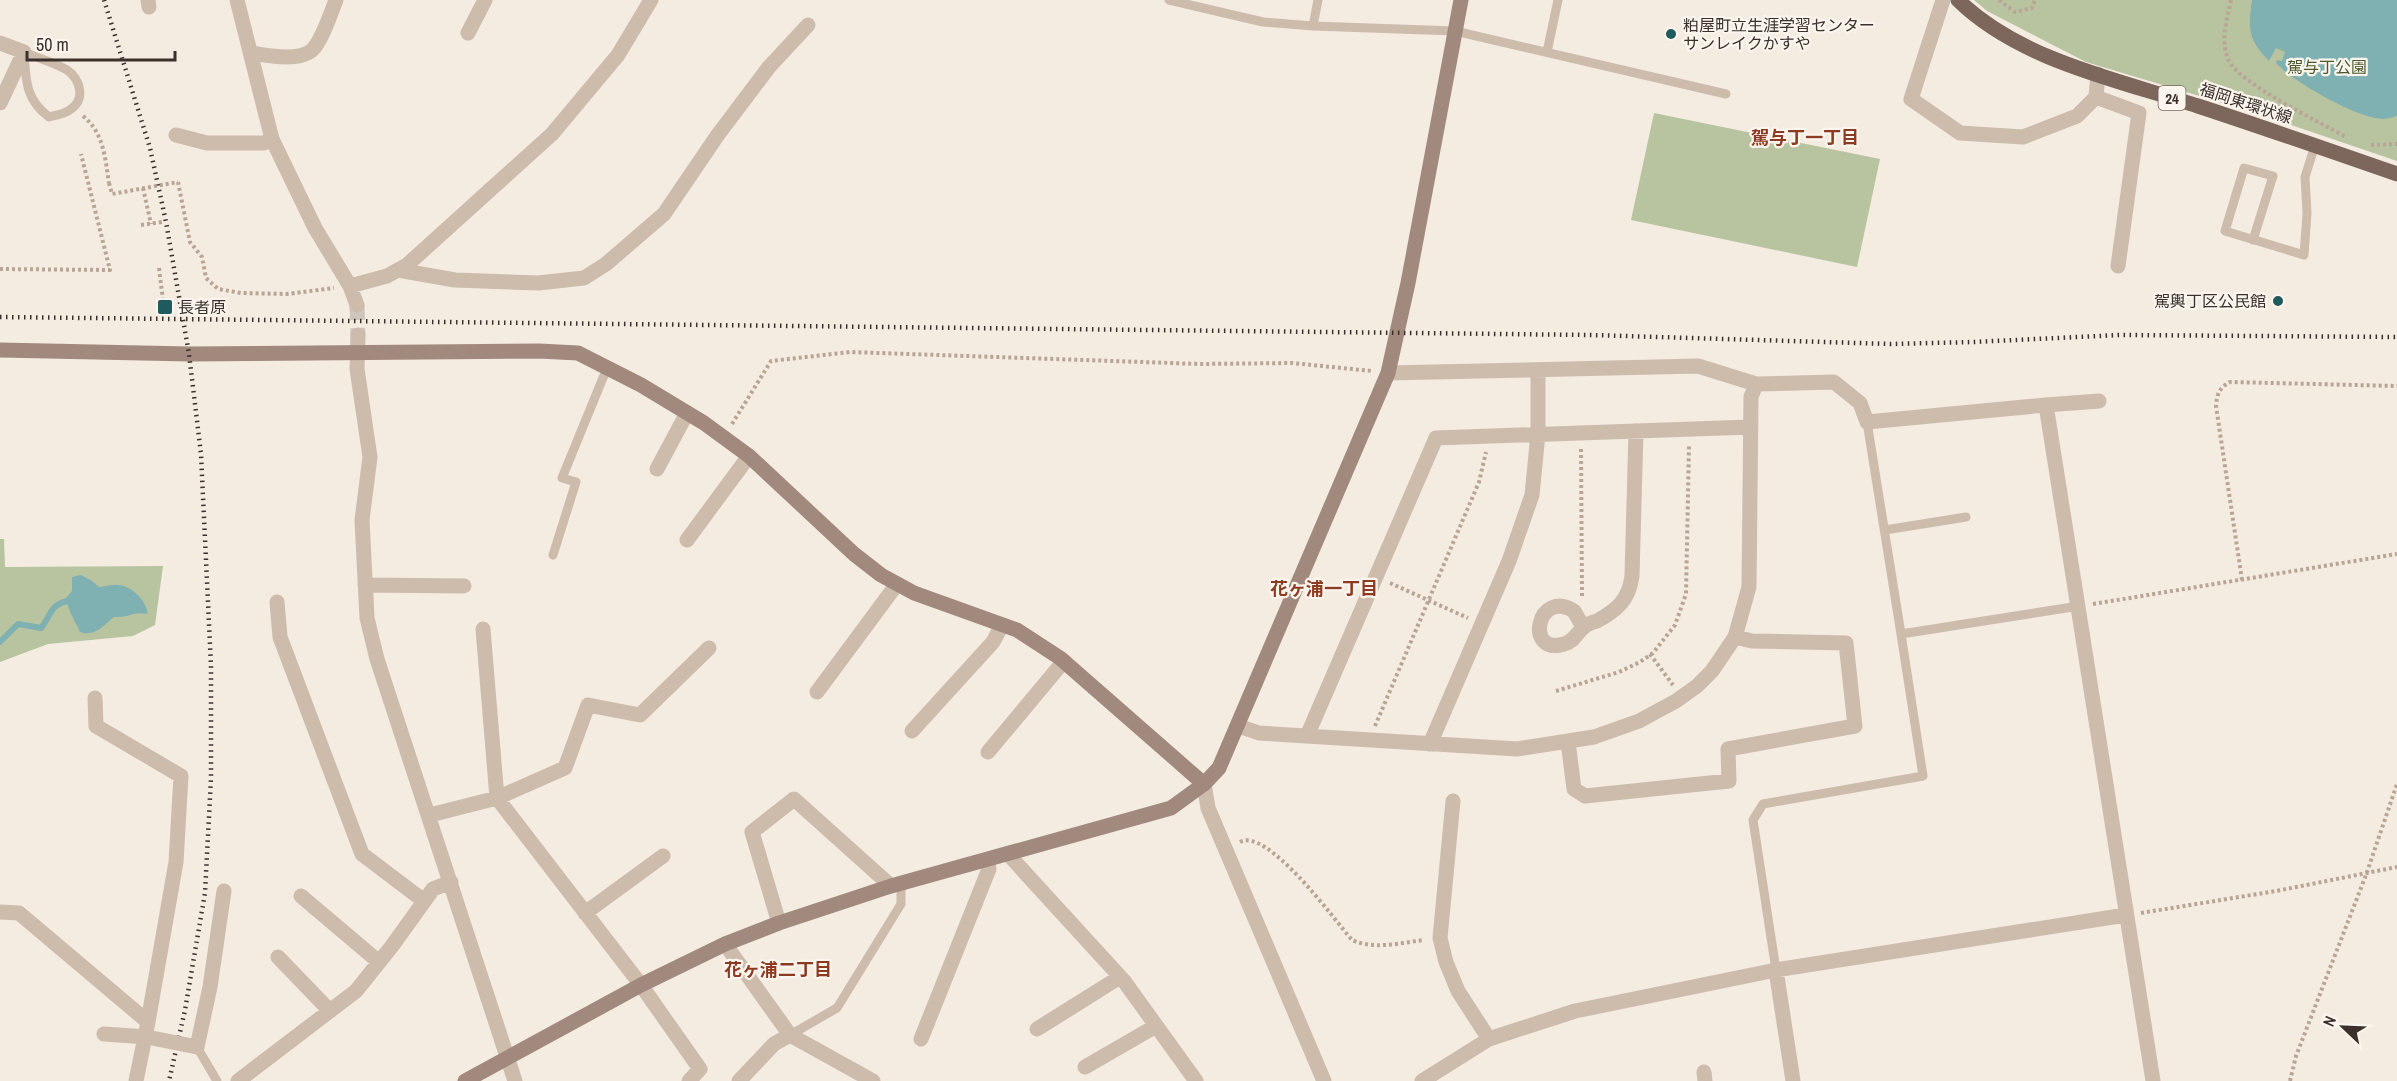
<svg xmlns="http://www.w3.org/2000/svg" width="2397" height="1081" viewBox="0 0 2397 1081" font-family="'Archivo Narrow','Noto Sans JP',sans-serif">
<rect width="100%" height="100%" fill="#f4ebe1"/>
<!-- green -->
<path fill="#b8c4a0" d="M1974 0H2397V161L2256 113 2086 62 1987 11Z
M1654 113 1880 159 1857 267 1631 220Z
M0 539H4L5 567 163 566 155 625 133 636 48 644 0 662Z"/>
<!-- water -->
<path fill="#7fb0b2" d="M2252 0H2397V116C2393 117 2387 119 2383 119 2358 119 2293 82 2276 63L2277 60 2282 61 2285 52 2276 48 2269 61C2248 39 2248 30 2252 0Z
M81 575 92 581 99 587C105 587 113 584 118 585 132 586 146 600 148 614 132 611 129 618 114 617 102 626 96 637 80 632 75 621 67 608 66 598L72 591V577Z"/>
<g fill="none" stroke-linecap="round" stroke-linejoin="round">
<!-- stream -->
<path stroke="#7fb0b2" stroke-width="6" d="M0 642 18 624 41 628C51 616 50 605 67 601"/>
<!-- street-tunnel -->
<path stroke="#cfc6bd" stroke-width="15" stroke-dasharray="15 8" stroke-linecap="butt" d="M357 305 358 335"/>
<!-- path -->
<path stroke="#b9a596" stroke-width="4" stroke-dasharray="3 3" stroke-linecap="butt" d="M1999 0 2015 12 2032 8 2035 0
M2231 0C2227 20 2220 39 2228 59 2237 83 2322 123 2346 137
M83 116C104 133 105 158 109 183
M2371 145 2397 144
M178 182 190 242 202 257 206 278 218 289 241 293 287 294 334 288
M143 188 151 224
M141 225 162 222
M159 268 163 300
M0 269 110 270 81 154
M732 424 771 361 850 352 1200 364 1292 363 1372 371
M1581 449 1582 597
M2242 580 2216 406C2217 394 2219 388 2230 382L2397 386
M1390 583 1468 618
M2093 604 2397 554
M1650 654 1673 685
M1556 691 1619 672 1640 662 1653 653 1675 625 1686 594 1689 445
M1375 726 1479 482 1486 452
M1240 842C1267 827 1334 919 1352 940 1374 950 1400 943 1424 940
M2141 913 2276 891 2397 867
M2290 1081 2296 1056 2366 875 2397 784"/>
<!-- lane -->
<path stroke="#cdbbac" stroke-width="9" d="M1169 0 1263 22 1313 26 1455 31 1726 94
M1313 26 1318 0
M24 52C37 58 54 62 67 70 80 79 86 99 71 109 65 114 57 115 49 117 25 99 26 80 24 52Z
M1547 52 1558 0
M2253 240 2273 176 2244 168 2225 231 2304 255 2307 213 2305 177 2315 145
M1867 422 1901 634 2079 606
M1885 530 1966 517
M553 555 576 482 562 478 607 368
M1776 970 1753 820 1763 804 1923 776 1901 634
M790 1035 837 1008 901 904V883
M197 1047 217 1081"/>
<!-- street -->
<path stroke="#cdbbac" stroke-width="15" d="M148 0 149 7
M237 0 272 139 315 228 350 286 357 305
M1943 0 1911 99 1960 133 2023 137 2077 116 2096 97 2098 74
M468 33 485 0
M0 43 24 52 0 103
M250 53C266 55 296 62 311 51 321 43 331 13 336 0
M2096 97 2139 113 2118 266
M176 135 207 143H264L272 139
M398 270 455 280 538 283 584 278 606 264 664 214 717 136 769 67 808 25
M350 286 387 276 407 265 552 134 618 55 651 0
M358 335 357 369 370 457 362 520 367 618 377 659 515 1081
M1388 373 1698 366 1756 384 1834 382 1860 403 1867 422 2046 405 2153 1081
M2046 405 2099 401
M657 469 687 413
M687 540 749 456
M365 585 464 586
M277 602 280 637 362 854 424 901
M1583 627 1574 611C1537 588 1524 656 1564 644 1575 641 1576 633 1584 627 1587 624 1593 622 1597 621 1617 610 1629 600 1632 576L1636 431
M483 629 497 798 641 985 700 1069 689 1081
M817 692 897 584
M95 698 96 726 181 776 176 862 148 1022
M1238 726 1259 733 1517 749 1594 737 1639 721 1676 701 1697 686 1712 671 1735 637 1749 587 1751 397 1756 384
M912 731 993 642 1002 625
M1307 736 1436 438 1750 427
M1568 742 1574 789 1585 796 1729 781 1728 749 1855 726 1846 643 1752 641 1735 637
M1430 744 1509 561 1532 495 1538 434V370
M988 752 1064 661
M1204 784 1208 808 1324 1081
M1453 801 1440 938 1446 962 1458 991 1489 1039
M430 815 497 798 565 768 588 705 640 715 709 648
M1008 854 1124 981 1196 1081
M301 896 379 962
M0 912 19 913 148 1022 136 1081
M585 913 663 856
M779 923 752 832 794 799 891 886
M725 944 790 1035 873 1081
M278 957 330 1011
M1776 970 1793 1081
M1037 1029 1120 977
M104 1034 147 1037
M921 1039 989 869 987 860
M197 1047 210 987 224 891
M1085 1067 1156 1026
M1704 1072 1705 1081
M238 1081 356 991 392 946 433 889 451 882
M739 1081 774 1044 790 1035
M1422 1081 1489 1039 1575 1011 1776 970 2126 915"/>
<!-- secondary -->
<path stroke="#a18a7d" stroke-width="15" d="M0 350 189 354 539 351 578 353 641 385 704 423 749 456 854 554 881 575 914 593 1017 630 1060 658 1204 784
M465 1081 641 985 725 944 779 923 891 886 1171 808 1204 784 1219 768 1388 373 1408 283 1461 0"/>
<!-- primary -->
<path stroke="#7d675c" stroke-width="15" d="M1958 0C2019 60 2118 80 2198 106 2265 128 2331 151 2397 174"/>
<!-- rail -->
<path stroke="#3b302b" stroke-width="4.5" stroke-dasharray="1.5 4.5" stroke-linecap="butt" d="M104 0 150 148 166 222 189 354 201 454 211 666V778L205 893 185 1010 169 1081
M0 317 1591 335 1891 344 1973 342 2120 335 2397 337"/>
<!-- path-bridge -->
<path stroke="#b9a596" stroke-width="4" stroke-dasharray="3 3" stroke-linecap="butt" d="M109 183 112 194 178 182"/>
<!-- street-bridge -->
<path stroke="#cdbbac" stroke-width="15" d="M147 1037 197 1047"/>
</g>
<!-- markers -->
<g fill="#1f5a5e" stroke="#fbf5ee" stroke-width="2">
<circle cx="1671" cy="34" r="6"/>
<circle cx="2278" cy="301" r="6"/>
<rect x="157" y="299" width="16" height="16" rx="3"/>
</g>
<g text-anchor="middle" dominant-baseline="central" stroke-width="4.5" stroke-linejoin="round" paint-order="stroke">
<!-- shield labels -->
<rect fill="#fbf5ee" stroke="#756b66" stroke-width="1.5" x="2158.5" y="86" width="27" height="24" rx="4.5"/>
<g font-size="15" font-weight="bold" fill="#3b302b">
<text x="2172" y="98">24</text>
</g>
<!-- poi labels -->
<g font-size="16" fill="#3b302b" stroke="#fbf5ee" text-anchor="start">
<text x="1683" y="25">粕屋町立生涯学習センター<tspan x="1683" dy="18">サンレイクかすや</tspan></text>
<text x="2266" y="301" text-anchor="end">駕輿丁区公民館</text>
<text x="178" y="307">長者原</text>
</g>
<!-- park labels -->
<g font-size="16" fill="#4a5a2e" stroke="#fbf5ee">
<text x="2327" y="67">駕与丁公園</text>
</g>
<!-- street labels -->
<g font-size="16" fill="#3b302b" stroke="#fbf5ee">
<text transform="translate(2246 103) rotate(18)">福岡東環状線</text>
</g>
<!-- neighbourhood labels -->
<g font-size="18" font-weight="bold" fill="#8c3b22" stroke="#fbf5ee">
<text x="1805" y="137">駕与丁一丁目</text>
<text x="1324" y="588">花ヶ浦一丁目</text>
<text x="778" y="969">花ヶ浦二丁目</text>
</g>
</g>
<!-- north arrow -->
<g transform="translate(2343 1027) rotate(293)" stroke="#fbf5ee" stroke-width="4.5" paint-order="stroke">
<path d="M0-4.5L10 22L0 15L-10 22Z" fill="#3b302b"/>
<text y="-9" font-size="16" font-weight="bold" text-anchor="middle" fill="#3b302b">N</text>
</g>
<!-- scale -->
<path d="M27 51v9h148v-9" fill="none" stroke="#3b302b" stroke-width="3"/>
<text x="36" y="51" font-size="18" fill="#3b302b" stroke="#fbf5ee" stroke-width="4.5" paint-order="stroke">50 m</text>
</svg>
